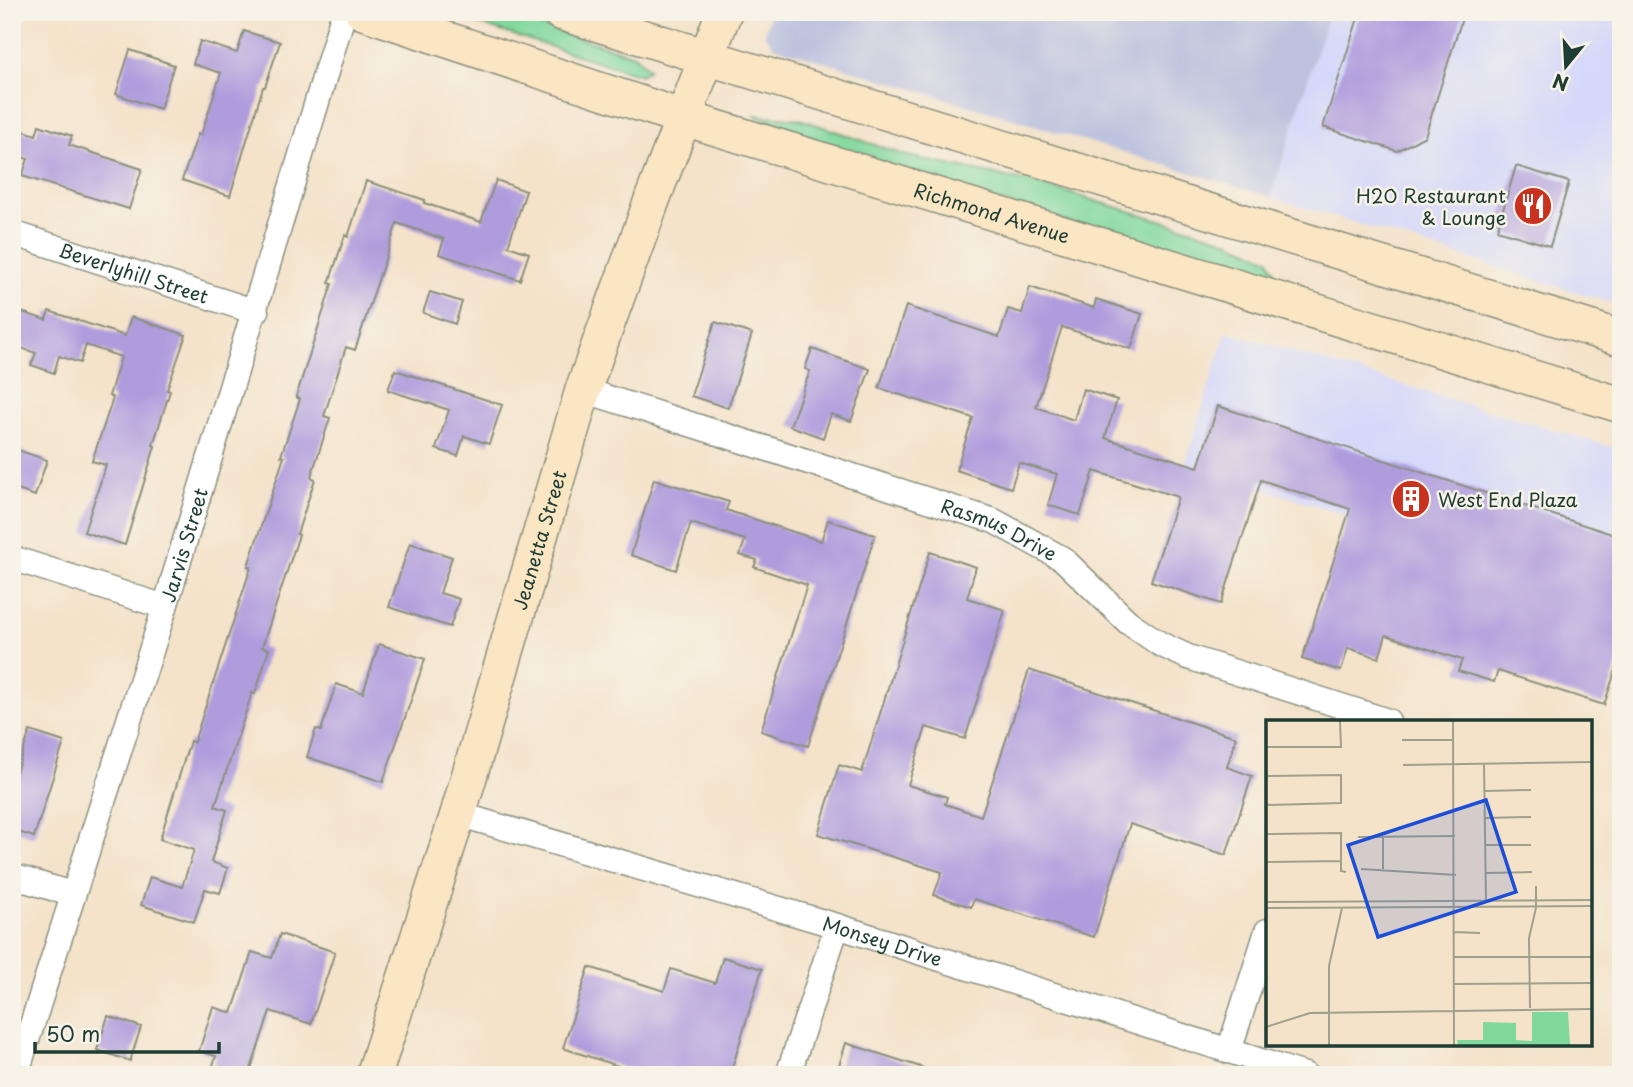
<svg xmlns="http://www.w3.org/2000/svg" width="1633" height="1087" viewBox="0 0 1633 1087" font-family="'Playpen Sans',sans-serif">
<rect width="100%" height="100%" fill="#f7f3e8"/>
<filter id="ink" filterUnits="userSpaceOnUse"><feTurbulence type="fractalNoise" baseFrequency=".0143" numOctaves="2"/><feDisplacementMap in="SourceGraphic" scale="14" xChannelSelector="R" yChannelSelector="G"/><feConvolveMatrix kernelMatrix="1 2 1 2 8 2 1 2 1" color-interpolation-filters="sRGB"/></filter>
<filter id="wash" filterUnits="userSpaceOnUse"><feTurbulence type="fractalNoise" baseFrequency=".00686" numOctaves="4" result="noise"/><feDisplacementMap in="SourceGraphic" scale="28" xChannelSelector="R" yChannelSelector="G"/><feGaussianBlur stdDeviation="1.57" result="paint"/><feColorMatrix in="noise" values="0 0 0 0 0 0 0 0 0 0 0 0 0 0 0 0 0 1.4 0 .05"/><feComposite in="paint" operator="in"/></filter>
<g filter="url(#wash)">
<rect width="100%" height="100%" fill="#f4e2c9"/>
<!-- built -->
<path fill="#d5d8f9" d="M1329 12H1621V306L1271 197Z
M1226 332 1621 450V602L1185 464Z"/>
<!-- industrial -->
<path fill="#bdc3de" d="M771 12H1329L1271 197 775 47 764 34Z"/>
<!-- green -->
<path fill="#81d89c" stroke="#508a68" stroke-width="2" d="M423 12H495L634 55 649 69 640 75 482 25Z
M753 115 800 119 907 156 1038 184 1227 240 1269 259 1277 276 1229 271 883 166Z"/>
<g id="blocks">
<!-- building -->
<path fill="#af9cdd" d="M1360 12H1464L1425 136 1397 151 1323 127Z
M244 31 280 42 265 87H263L230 196 182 180 198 134 201 135 221 73 193 64 200 41 237 53Z
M130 50 174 65 160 109 116 94Z
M39 125 72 136 69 145 142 169 129 209 22 176 28 159 12 154V127L36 135Z
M1516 166 1569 182 1550 246 1497 230Z
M496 180 526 191 508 246 529 253 520 280 439 254 444 239 397 223 355 350 346 347 324 416 330 418 311 477 315 479 297 534 299 535 262 647 269 649 255 694 252 693 215 806 227 810 211 862 228 868 220 893 205 889 194 922 141 905 150 877 182 887 194 850 160 839 190 741 194 742 251 567 248 566 284 457 281 456 300 399 296 397 332 284 329 283 345 235 348 237 366 181 425 200 424 203 481 222Z
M1030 287 1094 308 1096 299 1142 314 1131 349 1062 327 1036 407 1074 420 1083 389 1117 400 1105 438 1198 467 1218 406 1621 537V654L1604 705 1498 671 1494 682 1458 671 1462 660 1386 635 1379 658 1348 648 1341 671 1302 659 1350 509 1261 480 1221 604 1151 581 1178 497 1094 471 1080 515 1048 505 1057 474 1019 463 1011 488 956 470 973 418 879 388 906 306 999 337 1008 309 1022 313Z
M430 292 462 302 455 324 423 313Z
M12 309 46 320 49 311 125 336 131 317 186 335 167 390 170 391 153 445 155 446 125 545 84 532 106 465 92 461 113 398 109 396 121 357 86 345 80 363 59 356 54 373 31 365 36 353 12 345Z
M715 322 752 334 728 408 691 396Z
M812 349 870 369 851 421 831 414 823 438 790 426 810 371 805 369Z
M395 370 502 405 489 444 464 436 458 456 436 449 449 410 388 390Z
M12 448 47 460 35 496 12 488Z
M654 479 729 502 726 510 821 541 828 520 875 535 808 746 761 731 807 585 754 567 757 560 740 555 745 540 691 523 676 570 631 555Z
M410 543 452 557 440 593 459 599 450 627 389 607Z
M930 552 976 567 967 598 1005 610 965 739 926 727 908 785 947 797 945 804 981 816 1029 670 1236 737 1227 767 1252 776 1226 855 1130 824 1094 937 974 899 971 907 934 895 942 872 818 834 839 765 862 772Z
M379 644 425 659 383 782 307 757 316 729 321 731 336 684 363 693Z
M30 731 64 742 34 837 12 830V784Z
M280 934 335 952 311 1024 270 1011 249 1075H210L216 1056 199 1051 213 1007 232 1013 252 952 272 958Z
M723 957 762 969 730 1075H646L563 1048 589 967 664 991 671 969 715 983Z
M108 1016 141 1027 130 1061 97 1050Z
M846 1043 933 1071 932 1075H836Z"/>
</g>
</g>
<g filter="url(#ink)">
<use href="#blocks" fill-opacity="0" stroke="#8a907e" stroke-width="2"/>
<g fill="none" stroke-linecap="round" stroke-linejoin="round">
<!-- street casing -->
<g stroke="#8a907e" stroke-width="27">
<g id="street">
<path id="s1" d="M12 233 256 312"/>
<path id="s2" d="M583 390 994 521 1063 559 1128 622 1160 644 1188 657 1388 721"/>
<path d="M12 558 165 607"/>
<path id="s3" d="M458 814 837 926 1305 1075"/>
<path d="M12 876 72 894"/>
<path d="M1229 1051 1267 931"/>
<path id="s4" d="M16 1075 165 607 344 12"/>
<path d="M788 1075 837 926"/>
</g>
</g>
<!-- secondary casing -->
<g stroke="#8a907e" stroke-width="38">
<g id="secondary">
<path id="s5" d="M363 12 684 118 1621 405"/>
<path d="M560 12 1621 338"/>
<path id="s6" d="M374 1075 458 814 583 390 652 200 724 12"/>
</g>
</g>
<!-- street -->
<use href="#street" stroke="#fff" stroke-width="24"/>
<!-- secondary -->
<use href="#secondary" stroke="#fbe6c4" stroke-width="35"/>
</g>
</g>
<!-- icons -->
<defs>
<g id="restaurant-disc" transform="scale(2.0125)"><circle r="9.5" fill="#c8321e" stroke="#f7f3e8"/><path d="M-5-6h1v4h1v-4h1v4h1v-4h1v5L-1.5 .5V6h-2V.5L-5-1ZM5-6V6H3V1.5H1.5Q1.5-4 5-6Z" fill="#fff"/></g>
<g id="building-disc" transform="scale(2.0125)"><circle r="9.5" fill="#c8321e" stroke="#f7f3e8"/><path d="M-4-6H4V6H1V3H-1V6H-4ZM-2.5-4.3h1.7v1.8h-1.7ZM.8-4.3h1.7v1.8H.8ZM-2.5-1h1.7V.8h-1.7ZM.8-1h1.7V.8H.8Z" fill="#fff"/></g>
</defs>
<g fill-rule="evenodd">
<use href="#restaurant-disc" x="1533" y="206"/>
<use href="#building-disc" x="1411" y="499"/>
</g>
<g text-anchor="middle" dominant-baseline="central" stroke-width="5" stroke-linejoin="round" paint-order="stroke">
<!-- poi labels -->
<g font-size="19" fill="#1f3d34" stroke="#f7f3e8" text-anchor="end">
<text x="1506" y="195">H2O Restaurant<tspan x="1506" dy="22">&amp; Lounge</tspan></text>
<text x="1438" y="499" text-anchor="start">West End Plaza</text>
</g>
<!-- street labels -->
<g font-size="19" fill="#1f3d34" stroke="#f7f3e8">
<text stroke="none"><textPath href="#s5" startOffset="660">Richmond Avenue</textPath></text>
<text stroke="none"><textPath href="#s1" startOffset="128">Beverlyhill Street</textPath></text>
<text stroke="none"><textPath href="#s2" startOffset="439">Rasmus Drive</textPath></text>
<text stroke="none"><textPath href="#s6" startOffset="560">Jeanetta Street</textPath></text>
<text stroke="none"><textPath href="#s4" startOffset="556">Jarvis Street</textPath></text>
<text stroke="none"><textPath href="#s3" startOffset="443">Monsey Drive</textPath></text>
</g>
</g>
<!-- overview -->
<g transform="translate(1266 720)">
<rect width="326" height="326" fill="#f4e2c9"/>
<path d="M266 292H302L304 325H192L191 320H217V302L250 303V320L266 321Z" fill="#81d89c"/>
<path fill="none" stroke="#9fa08d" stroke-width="2" d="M187 1 188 325M136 20H187M0 27H75L74 1M218 44 220 181M137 45 326 42M0 56 75 55V83L0 85M219 71 265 70M219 98 265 97M0 114 75 113V151L80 152M92 117 189 116M117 117V149M219 125H265M0 142 75 141M95 149 190 155M220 153 266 152M0 182 326 180M0 188 326 186M188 212 214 213M188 237H326M188 264 326 263M264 288 263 218 270 188V166M0 307 44 293 326 289M63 325V246L76 188"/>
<path fill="#1d4ed8" fill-opacity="0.15" stroke="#1d4ed8" stroke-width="3.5" d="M220 80 250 172 112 217 82 125Z"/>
<rect width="326" height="326" fill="none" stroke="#1f3d34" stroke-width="3.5"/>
</g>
<!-- margin -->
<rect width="1633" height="1087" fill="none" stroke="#f7f3e8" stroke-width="42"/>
<!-- north arrow -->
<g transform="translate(1566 66) rotate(198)" stroke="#f7f3e8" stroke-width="5" paint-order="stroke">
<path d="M0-5L12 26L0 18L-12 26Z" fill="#1f3d34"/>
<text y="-10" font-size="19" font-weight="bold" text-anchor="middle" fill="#1f3d34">N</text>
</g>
<!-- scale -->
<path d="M35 1042v10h184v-10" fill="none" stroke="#1f3d34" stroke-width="3.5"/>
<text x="46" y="1042" font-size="21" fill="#1f3d34" stroke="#f7f3e8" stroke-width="5" paint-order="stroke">50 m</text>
</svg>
